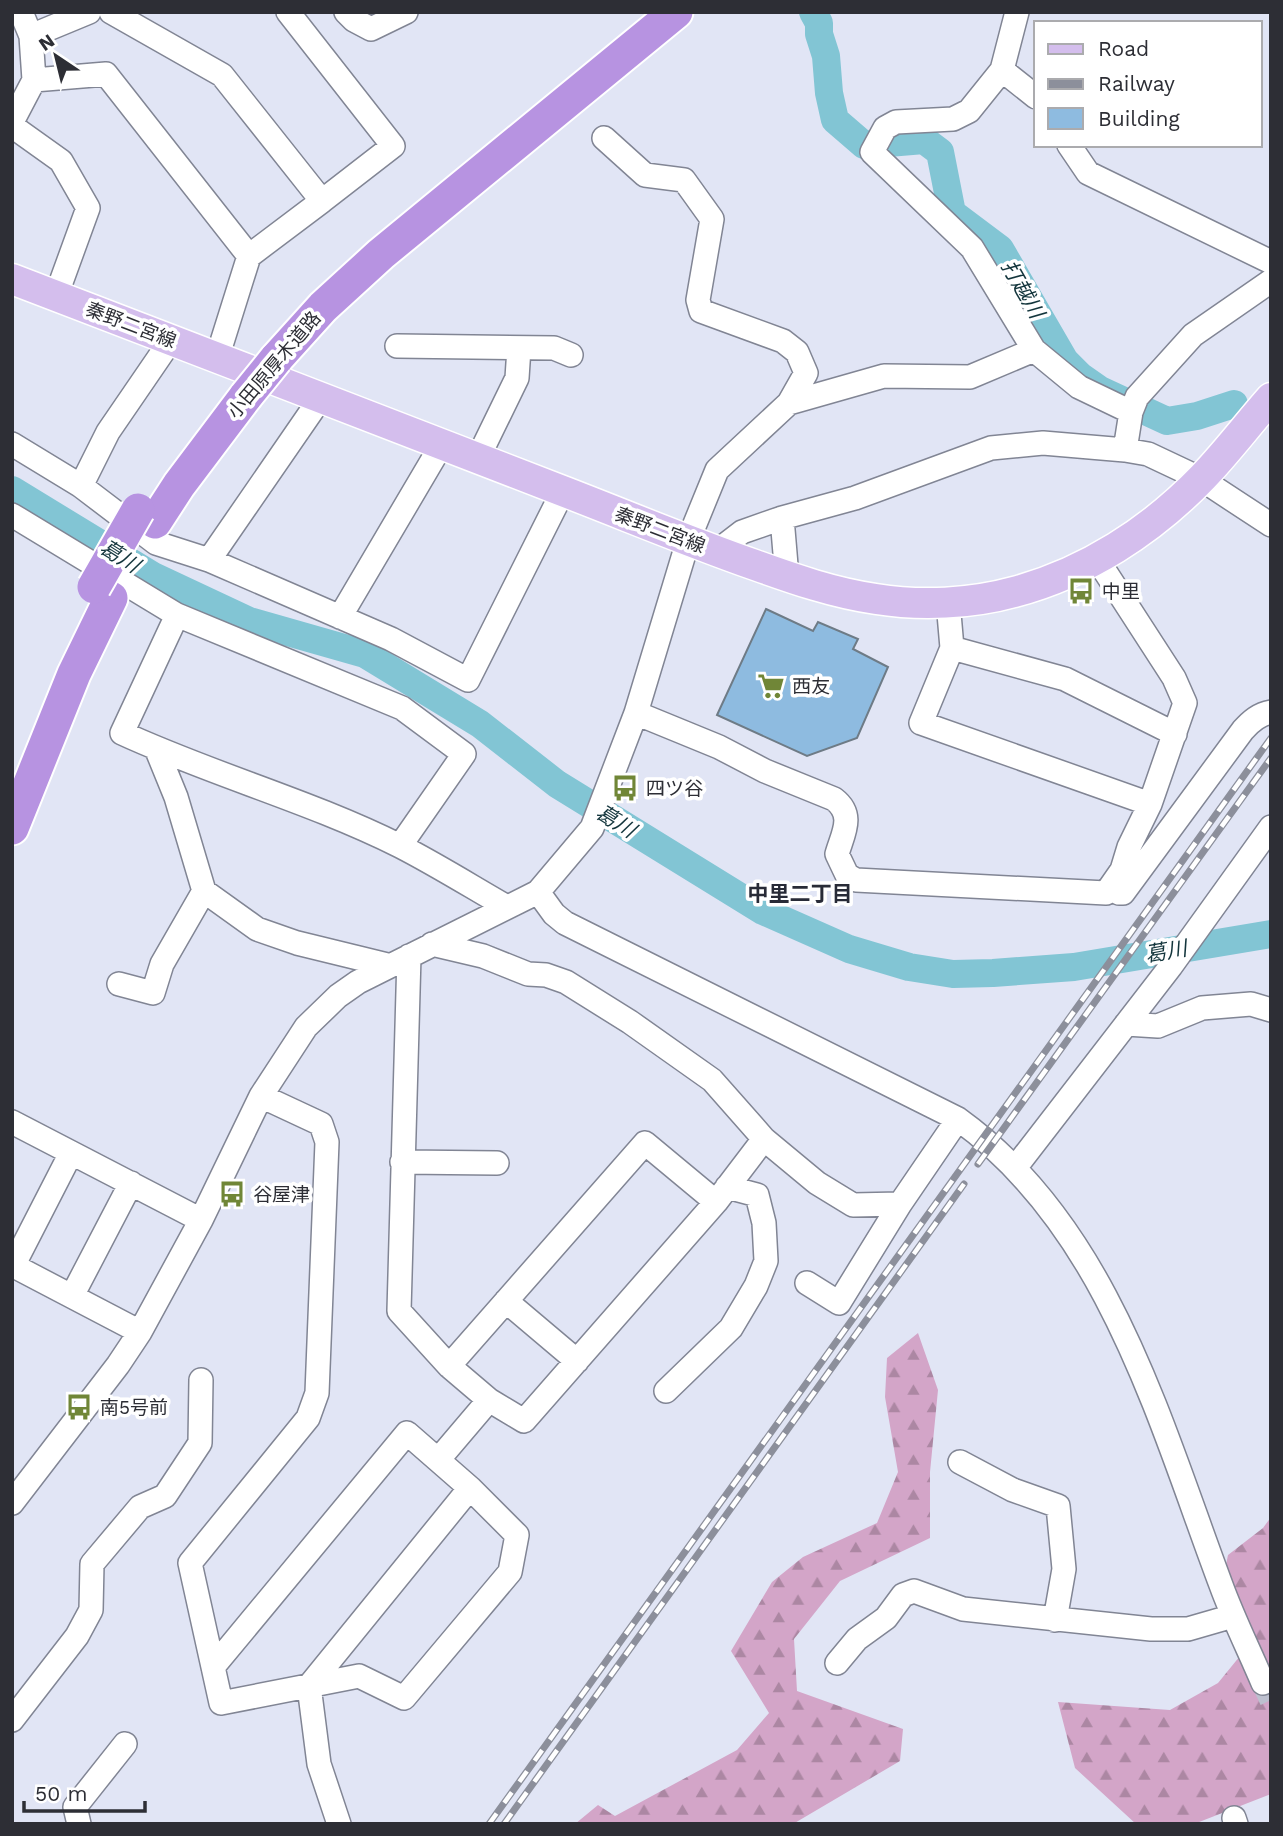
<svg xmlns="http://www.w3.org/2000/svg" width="1283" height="1836" viewBox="0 0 1283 1836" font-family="'Work Sans','Noto Sans JP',sans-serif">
<defs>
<pattern id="forest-firs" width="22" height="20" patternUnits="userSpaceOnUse" patternTransform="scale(1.75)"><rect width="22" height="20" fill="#d3a5c8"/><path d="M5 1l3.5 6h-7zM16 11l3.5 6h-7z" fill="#ac87a3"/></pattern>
</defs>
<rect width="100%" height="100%" fill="#e1e5f5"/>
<!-- forest -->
<path fill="url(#forest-firs)" d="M918 1333 938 1390 930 1472V1538L840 1581 794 1639 797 1691 903 1729 900 1761 793 1824H575L598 1805 615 1816 737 1750 769 1713 731 1651 772 1582 803 1557 877 1523 898 1472 885 1397 887 1358Z
M1271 1517V1794L1194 1824H1136L1075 1768 1058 1702 1170 1710 1218 1683 1240 1656 1219 1599 1228 1555 1263 1528Z"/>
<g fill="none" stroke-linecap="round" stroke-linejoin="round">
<!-- river -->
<path stroke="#82c5d4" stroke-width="28" d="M813 12 819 23V34L826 56 829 93 835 120 864 145 924 140 940 152 952 213 1000 249 1065 361 1080 376 1100 390 1167 421 1197 416 1234 404
M12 490 153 576 249 621 365 654 480 724 557 784 763 911 849 949 909 967 953 974 993 973 1074 967 1271 934"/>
</g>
<!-- building -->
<path fill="#8ebbe0" stroke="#6e7b86" stroke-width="2" d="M766 609 813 631 818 622 858 639 853 649 888 667 857 738 807 756 717 715Z"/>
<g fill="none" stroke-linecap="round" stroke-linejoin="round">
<!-- minor-tunnel -->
<path stroke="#bdc0cf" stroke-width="23" stroke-dasharray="23 11" stroke-linecap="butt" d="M1263 1683 1271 1700"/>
<!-- minor casing -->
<g stroke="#818594" stroke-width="26">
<path id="minor" d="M288 12 393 146 322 201
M346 12 354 20 371 29 406 12
M1017 12 1002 70 1036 97
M31 36 89 12
M1002 70 969 111 953 119 896 122 885 128 872 152 972 248 1034 350 1079 387 1131 412
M34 80 106 74 249 256 322 201 222 75 111 12
M12 122 34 80 31 36 21 12
M12 126 61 161 88 208 56 296
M1069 145 1088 173 1271 262
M397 346 554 348 571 355
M217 358 249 256
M320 399 209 560 391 639 468 680 563 491
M789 403 884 376 970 377 1034 350
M12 444 81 486 156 543 209 560
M1125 450 1131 412 1137 397 1193 335 1271 281
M478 458 517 378 519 348
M81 486 108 432 171 340
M12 515 177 615 402 708 464 754 400 846
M782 518 787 577
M716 552 742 532 782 518 855 498 991 448 1043 443 1125 450 1148 454 1201 479 1271 525
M948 602 952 648 921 723 1150 804
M177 615 122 733C213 775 310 801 400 846 437 865 472 887 507 907
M340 617 442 444
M952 648 1065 679 1175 734
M636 713 719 747 765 771 834 799C855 815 843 833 837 854L847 875 856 880 1106 893 1122 870 1129 847 1150 804 1185 703 1174 678 1097 559
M156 748 176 797 204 891 257 929 297 943 387 965
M538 892 554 914 565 923 958 1119C1108 1227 1159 1420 1221 1585 1233 1618 1249 1650 1263 1683
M1119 893H1123L1243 730C1251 721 1259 714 1271 712
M432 944 483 956 528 974 546 975 566 982 630 1022 712 1080 764 1139 817 1183 853 1205 900 1204
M409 956 399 1311 449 1366 489 1400 524 1421 716 1202 764 1139
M119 984 153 993 162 964 204 891
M1126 1024 1158 1026 1202 1008 1251 1004 1271 1010
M12 1122 201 1220
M402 1162 497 1163
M1015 1168 1171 966 1271 827
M12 1265 140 1332
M13 1266 71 1153
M807 1283 839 1303 900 1204 958 1119
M72 1296 131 1183
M506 1301 577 1361
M449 1366 645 1143 716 1202
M666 1391 731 1328 756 1286 766 1261 764 1223 757 1195 727 1187
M438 1460 489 1400
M960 1462 1013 1490 1058 1506 1064 1569 1055 1620
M12 1503 118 1365 140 1332 201 1220 261 1096 306 1027 338 996 358 982 538 892 592 828 636 713 688 541 717 470 789 403 806 373 797 352 783 341 701 311 698 300 712 219 684 180 645 175 604 138
M837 1663 857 1639 886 1618 903 1595 914 1591 963 1609 1151 1629H1188L1233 1616
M213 1667 407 1433 470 1488 517 1535 510 1572 404 1698 359 1676 221 1703 190 1563 308 1418 317 1393 327 1142 321 1124 261 1096
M12 1720 77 1636 91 1610 92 1564 140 1507 165 1496 200 1443 201 1380
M1234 1818 1236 1824
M79 1824 75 1807 125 1744
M339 1824 319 1764 309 1686 470 1488"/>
</g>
<!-- major casing -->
<g stroke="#fff" stroke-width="33">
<path id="major" d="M12 279C195 349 377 419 560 490 625 515 689 542 755 565 794 579 834 593 876 599 920 606 971 604 1014 592 1086 573 1151 531 1203 477 1227 452 1248 424 1271 398"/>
</g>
<!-- highway casing -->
<g stroke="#fff" stroke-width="37">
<path id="highway" d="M276 359 323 307 381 254 676 12
M155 522 179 485 246 396
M12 828 74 674 111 598"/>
</g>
<!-- minor -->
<use href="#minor" stroke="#fff" stroke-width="23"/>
<!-- major -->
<use href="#major" stroke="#d4beed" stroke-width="30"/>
<!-- highway -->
<use href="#highway" stroke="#b793e1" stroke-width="33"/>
<!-- rail casing -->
<g stroke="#8c8f9b" stroke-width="7">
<path id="rail" d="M978 1164 1271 758
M489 1824 1271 738
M504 1824 964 1184"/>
</g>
<!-- rail -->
<use href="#rail" stroke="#fff" stroke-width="4.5" stroke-dasharray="13" stroke-linecap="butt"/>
<!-- highway-bridge casing -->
<g stroke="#fff" stroke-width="37" stroke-linecap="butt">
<path id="highway-bridge" d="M246 396 276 359
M94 587 138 510"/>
</g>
<!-- highway-bridge -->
<use href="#highway-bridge" stroke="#b793e1" stroke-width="33"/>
</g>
<!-- icons -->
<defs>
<g id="bus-bare" transform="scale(2.1)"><path d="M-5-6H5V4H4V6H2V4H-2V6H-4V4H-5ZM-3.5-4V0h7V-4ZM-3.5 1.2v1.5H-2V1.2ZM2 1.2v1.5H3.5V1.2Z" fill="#708637" stroke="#fff" stroke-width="2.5" paint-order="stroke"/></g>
<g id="supermarket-bare" transform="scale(2.1)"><path d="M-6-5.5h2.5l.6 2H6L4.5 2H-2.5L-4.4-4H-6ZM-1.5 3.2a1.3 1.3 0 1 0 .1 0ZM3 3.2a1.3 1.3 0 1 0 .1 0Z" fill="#708637" stroke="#fff" stroke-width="2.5" paint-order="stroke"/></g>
</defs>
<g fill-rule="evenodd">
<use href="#bus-bare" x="1081" y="591"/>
<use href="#supermarket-bare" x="771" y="686"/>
<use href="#bus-bare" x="625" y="788"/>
<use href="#bus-bare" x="232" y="1194"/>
<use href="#bus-bare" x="79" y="1407"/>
</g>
<g text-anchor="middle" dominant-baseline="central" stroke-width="7" stroke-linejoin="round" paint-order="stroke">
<!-- street labels -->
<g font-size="19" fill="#2d2e35" stroke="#fff">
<text transform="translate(131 325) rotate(21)">秦野二宮線</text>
<text transform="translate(274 365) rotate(-50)">小田原厚木道路</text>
<text transform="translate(660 530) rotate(21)">秦野二宮線</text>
</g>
<!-- poi labels -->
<g font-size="19" fill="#2d2e35" stroke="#fff" text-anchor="start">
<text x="1102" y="591">中里</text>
<text x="792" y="686">西友</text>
<text x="646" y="788">四ツ谷</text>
<text x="253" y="1194">谷屋津</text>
<text x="100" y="1407">南5号前</text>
</g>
<!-- water labels -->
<g font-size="21" font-style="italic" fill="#13353c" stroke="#fff">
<text transform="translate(1023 289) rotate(60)">打越川</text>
<text transform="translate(120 556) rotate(32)">葛川</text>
<text transform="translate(616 821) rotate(32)">葛川</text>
<text transform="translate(1166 951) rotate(-10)">葛川</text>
</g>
<!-- neighbourhood labels -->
<g font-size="21" font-weight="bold" fill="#282b37" stroke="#fff">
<text x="800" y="893">中里二丁目</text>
</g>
</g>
<!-- border -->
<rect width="1283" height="1836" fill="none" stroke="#2d2e35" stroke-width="28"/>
<!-- legend -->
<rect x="1034" y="21" width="228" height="126" fill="#ffffff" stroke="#ababae" stroke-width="2"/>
<rect x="1048" y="44" width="35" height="10" fill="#d4beed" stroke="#ababae" stroke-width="2"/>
<text x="1098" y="56" font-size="21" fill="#2d2e35">Road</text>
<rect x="1048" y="79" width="35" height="10" fill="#8c8f9b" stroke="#ababae" stroke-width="2"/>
<text x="1098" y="91" font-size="21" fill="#2d2e35">Railway</text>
<rect x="1048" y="108" width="35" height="21" fill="#8ebbe0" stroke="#ababae" stroke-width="2"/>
<text x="1098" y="126" font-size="21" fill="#2d2e35">Building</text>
<!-- north arrow -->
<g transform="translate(56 56) rotate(325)" stroke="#ffffff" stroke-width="5" paint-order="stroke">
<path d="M0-5L12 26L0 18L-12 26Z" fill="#2d2e35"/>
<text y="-10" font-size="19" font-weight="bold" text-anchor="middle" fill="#2d2e35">N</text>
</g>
<!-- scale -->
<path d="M24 1801v10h121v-10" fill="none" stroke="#2d2e35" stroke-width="3.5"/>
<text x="35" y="1801" font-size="21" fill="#2d2e35" stroke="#ffffff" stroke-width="5" paint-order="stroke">50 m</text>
</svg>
